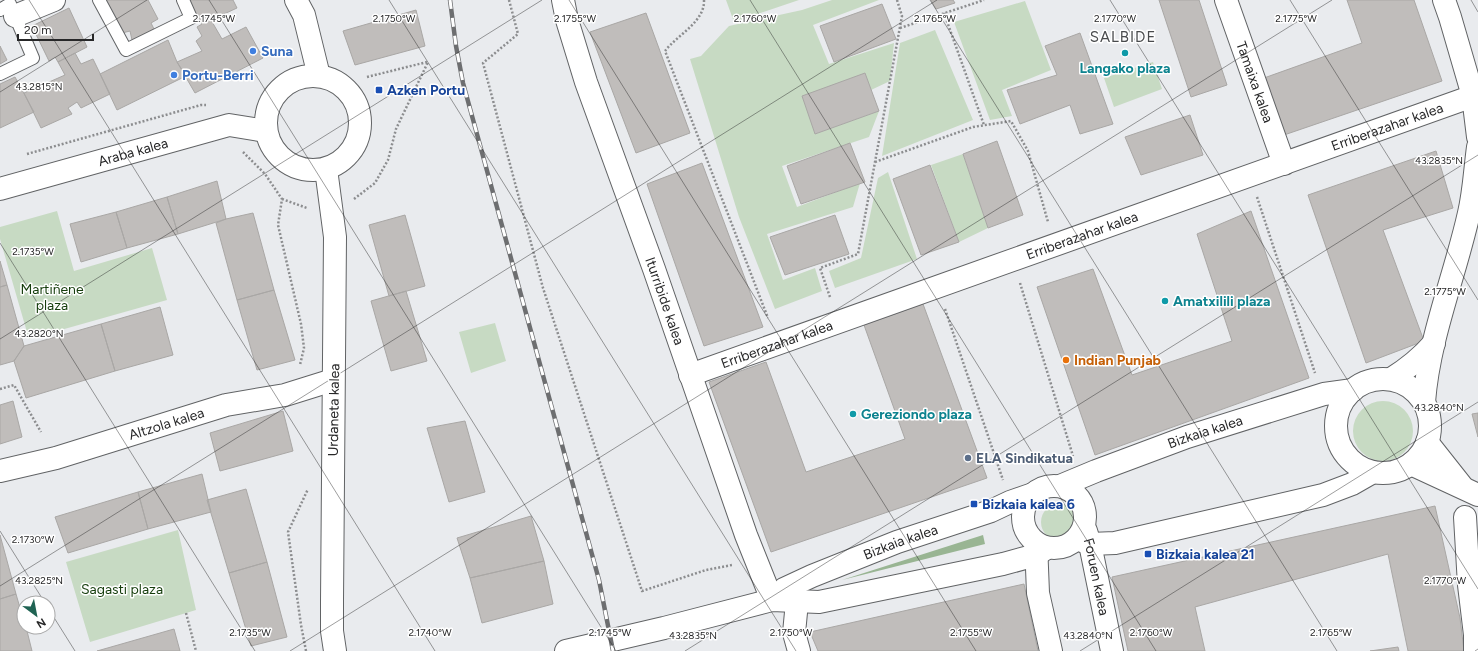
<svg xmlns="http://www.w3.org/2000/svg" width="1478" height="651" viewBox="0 0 1478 651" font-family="Figtree,sans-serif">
<rect width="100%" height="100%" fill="#e9ebee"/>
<!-- green -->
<path fill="#c7dac3" d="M726 0H799L734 22Z
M832 0H879L813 25 829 64 894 43 890 81 871 90 815 134 879 111 869 137 782 166 797 207 860 183 853 207 767 234 783 280 815 268 822 291 775 309 739 217 690 59 701 56 729 26 802 10Z
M1025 1 1051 70 1002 90 1012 116 990 120 954 22Z
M935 30 973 120 882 156 900 43Z
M1153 62 1162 89 1114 107 1104 78Z
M963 154 988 228 959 242 931 165Z
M888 172 917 259 835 288 829 271 861 258 878 178Z
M57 211 74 271 152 248 167 300 29 339 0 239V227Z
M495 323 506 361 471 373 459 332Z
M1353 431a30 30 0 1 1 60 0a30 30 0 1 1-60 0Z
M1041 522a18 18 0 1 1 36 0a18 18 0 1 1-36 0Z
M178 530 196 610 90 642 66 562Z"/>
<!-- forest -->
<path fill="#99b593" d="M983 535 985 544 842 580Z"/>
<!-- building -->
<path fill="#c0bdbb" stroke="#a9a7a5" d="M105 0H148L158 19 151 23 154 29 132 40 130 31 122 33Z
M189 0H233L237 8 211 20 222 39 246 27 263 58 195 93 177 62 202 51 196 41 202 36 197 27 202 24Z
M931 0H953L955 3 936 9Z
M1159 0H1199L1227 85 1191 97Z
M1347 0H1414L1442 81 1284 135 1264 78 1362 43Z
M882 4 896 39 834 62 820 26Z
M69 8 87 47 58 62 55 57 49 61 32 26Z
M416 10 425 46 355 65 343 31Z
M646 13 690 133 636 153 590 32Z
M1080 33 1113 124 1080 134 1070 105 1020 124 1007 90 1057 75 1045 46Z
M168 40 177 62 186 76 117 110 100 74Z
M0 46 7 60 0 64Z
M75 53 81 64 93 59 110 94 81 108 77 102 68 108 72 114 41 128 24 93 65 75 58 62Z
M865 73 879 111 815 134 802 96Z
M15 77 34 112 0 128V84Z
M1190 115 1203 155 1141 175 1125 137Z
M997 141 1023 215 988 228 963 154Z
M850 143 865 182 801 204 787 166Z
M1436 151 1453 208 1383 230 1424 341 1366 363 1308 195Z
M702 163 763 327 704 346 647 184Z
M930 165 959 242 921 255 893 179Z
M217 181 226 219 178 234 167 197Z
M167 197 178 234 127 248 116 212Z
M1251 211 1309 378 1095 455 1037 287 1093 269 1132 375 1232 341 1197 234Z
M116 212 127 248 81 262 70 224Z
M253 213 274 290 237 300 216 223 226 219Z
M405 215 425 286 389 296 369 225Z
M835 215 849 254 785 275 770 237Z
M0 261 7 285 0 287Z
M7 285 24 346 14 361 0 365V287Z
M274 290 295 360 257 370 237 300Z
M406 291 427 361 391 371 371 301Z
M923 304 987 478 771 552 709 382 766 362 806 472 905 439 864 325Z
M160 307 173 355 115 371 101 324Z
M101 324 115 371 26 398 14 361 24 346Z
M13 401 22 437 0 444V405Z
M283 411 293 451 220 471 210 433Z
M1478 413V437L1472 414Z
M465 421 485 492 449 502 427 428Z
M202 474 211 512 148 529 138 492Z
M246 489 267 562 229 573 207 500Z
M138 492 148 529 68 553 55 517Z
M1435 506 1460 618 1464 651H1408L1388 554 1195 607 1205 651H1128L1112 577Z
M531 516 544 561 470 578 457 538Z
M0 535 16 594 0 599Z
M544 561 553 604 482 623 470 578Z
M267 562 287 637 251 646 229 573Z
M1024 584 1038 651H818L810 632Z
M16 594 24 622V627H26L32 651H0V599Z
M174 629 180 651H97Z
M1398 647 1399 651H1370Z"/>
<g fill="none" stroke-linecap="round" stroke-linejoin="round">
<!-- lane casing -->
<g stroke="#616365" stroke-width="14">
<path id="lane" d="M99 0 126 50 191 18 183 0
M0 10 10 4 33 58 0 74"/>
</g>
<!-- street casing -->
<g stroke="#616365" stroke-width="24">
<g id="street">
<path d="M296 0 304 15 319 76"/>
<path id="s1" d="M563 0 567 20 586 82 654 269 746 535 772 600"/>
<path id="s2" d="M1226 0 1284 164"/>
<path d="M1444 0 1450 17 1473 96 1478 137"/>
<path d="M15 16 54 0"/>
<circle cx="313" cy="123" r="47"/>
<path d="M326 169 335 237 332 601V631L335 651"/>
<path id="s3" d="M0 189 229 125 266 131"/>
<path id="s4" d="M690 375 1473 96"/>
<path d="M1391 379C1407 369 1421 358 1434 343"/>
<circle cx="1383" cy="426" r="47"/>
<path d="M1424 402C1429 337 1455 276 1469 213 1474 192 1475 169 1478 147"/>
<path d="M1427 442 1461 485"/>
<path d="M1411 464 1478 495"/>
<path id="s5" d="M0 471 56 458 226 405 285 395 333 380"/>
<circle cx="1054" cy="517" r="31"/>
<path id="s6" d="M1060 486 1096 471 1187 437 1324 394 1353 390"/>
<path d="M1465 517 1469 585 1475 635V651"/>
<path id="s7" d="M1086 531 1090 544 1112 651"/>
<path d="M1077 539 1090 544 1115 543 1323 495 1352 484 1373 472"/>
<path d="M1036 543 1038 593 1051 651"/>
<path id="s8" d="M772 600 784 589 812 576 897 542 991 511 1010 502 1033 494"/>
<path d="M797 602 794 633 799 651"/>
<path d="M566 651 664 628 772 600 819 602 1003 564 1036 555 1047 548"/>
</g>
</g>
<!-- path -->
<path stroke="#8c8d8f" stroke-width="2.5" stroke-dasharray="2 2" stroke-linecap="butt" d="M509 0 518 34 483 63 543 288 642 591 706 570 732 565
M704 0C705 22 677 35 665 51L768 318
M944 13 984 125
M900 28 984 0
M367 77 427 62
M243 152 265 174 282 199 278 225 301 324 304 348 300 365
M27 154 201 105H206
M875 162 973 127 1011 121 1028 151 1048 222
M1257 197 1315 373
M282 199 307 208
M354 199 375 183 388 160 396 129 428 62
M1020 283 1073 456
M830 297 820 268 858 254 902 16 897 0
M945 309 1003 480
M0 389 14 385 41 432
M186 613 196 651
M306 651 301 625 288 532 308 489"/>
<!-- lane -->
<use href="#lane" stroke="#fff" stroke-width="12"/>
<!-- street -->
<use href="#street" stroke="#fff" stroke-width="22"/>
<!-- rail casing -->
<g stroke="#6d6e70" stroke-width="4.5">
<path id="rail" d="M450 0 456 46 463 83 599 580 613 651"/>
</g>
<!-- rail -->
<use href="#rail" stroke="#fff" stroke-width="3" stroke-dasharray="9" stroke-linecap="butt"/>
</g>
<!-- ticks -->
<path fill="none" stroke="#272728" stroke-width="1" stroke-opacity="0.45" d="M29 0 435 651M209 0 616 651M389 0 796 651M569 0 976 651M750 0 1156 651M930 0 1337 651M1110 0 1478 589M1290 0 1478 300M1471 0 1478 12M0 92 147 0M0 243 255 651M0 339 542 0M0 531 45 603M0 586 937 0M48 608 75 651M290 651 1332 0M685 651 1478 155M1080 651 1478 402M1475 651 1478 649"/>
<!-- markers -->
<g fill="#3f7fe0" stroke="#fff" stroke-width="1.5">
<circle cx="253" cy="51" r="4"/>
<circle cx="174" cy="75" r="4"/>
</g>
<g fill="#0f9aa8" stroke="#fff" stroke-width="1.5">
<circle cx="1125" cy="53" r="4"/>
<circle cx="1165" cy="301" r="4"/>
<circle cx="853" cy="414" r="4"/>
</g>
<g fill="#1a4fb4" stroke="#fff" stroke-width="1.5">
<rect x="375" y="86" width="8" height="8" rx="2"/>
<rect x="970" y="500" width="8" height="8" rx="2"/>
<rect x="1144" y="550" width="8" height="8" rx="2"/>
</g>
<circle fill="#e8710a" stroke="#fff" stroke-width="1.5" cx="1066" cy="360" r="4"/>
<circle fill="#5c6f8a" stroke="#fff" stroke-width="1.5" cx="968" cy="458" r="4"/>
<g text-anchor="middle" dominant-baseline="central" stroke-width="3" stroke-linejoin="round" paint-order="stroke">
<!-- shop labels -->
<g font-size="14" font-weight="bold" fill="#366cbe" stroke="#fff" text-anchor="start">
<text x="261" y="51">Suna</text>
<text x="182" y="75">Portu-Berri</text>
</g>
<!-- culture labels -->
<g font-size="14" font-weight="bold" fill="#0d838f" stroke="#fff" text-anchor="start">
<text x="1125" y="68" text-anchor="middle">Langako plaza</text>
<text x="1173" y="301">Amatxilili plaza</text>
<text x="861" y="414">Gereziondo plaza</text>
</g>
<!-- street labels -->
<g font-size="14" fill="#272728" stroke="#fff">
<text stroke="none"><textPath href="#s2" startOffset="87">Tamaixa kalea</textPath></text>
<text stroke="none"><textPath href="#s4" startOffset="740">Erriberazahar kalea</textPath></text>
<text stroke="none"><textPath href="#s3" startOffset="138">Araba kalea</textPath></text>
<text stroke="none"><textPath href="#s4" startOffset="416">Erriberazahar kalea</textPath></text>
<text stroke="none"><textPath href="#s1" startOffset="318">Iturribide kalea</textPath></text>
<text stroke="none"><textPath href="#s4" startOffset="92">Erriberazahar kalea</textPath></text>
<text transform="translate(334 410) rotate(-89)">Urdaneta kalea</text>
<text stroke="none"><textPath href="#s5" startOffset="173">Altzola kalea</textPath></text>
<text stroke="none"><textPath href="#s6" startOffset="155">Bizkaia kalea</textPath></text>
<text stroke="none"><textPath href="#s8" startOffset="142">Bizkaia kalea</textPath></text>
<text stroke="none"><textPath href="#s7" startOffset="47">Foruen kalea</textPath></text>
</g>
<!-- transit labels -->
<g font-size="14" font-weight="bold" fill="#164399" stroke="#fff" text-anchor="start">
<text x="387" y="90">Azken Portu</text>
<text x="982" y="504">Bizkaia kalea 6</text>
<text x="1156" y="554">Bizkaia kalea 21</text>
</g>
<!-- park labels -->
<g font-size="14" fill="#153d0c" stroke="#fff">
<text x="52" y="289">Martiñene<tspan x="52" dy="16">plaza</tspan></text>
<text x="122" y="589">Sagasti plaza</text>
</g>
<!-- food labels -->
<g font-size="14" font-weight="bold" fill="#c56008" stroke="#fff" text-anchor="start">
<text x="1074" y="360">Indian Punjab</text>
</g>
<!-- service labels -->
<g font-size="14" font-weight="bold" fill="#4e5e75" stroke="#fff" text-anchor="start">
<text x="976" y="458">ELA Sindikatua</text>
</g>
<!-- neighbourhood labels -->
<g font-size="15" letter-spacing="1" fill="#494b4d" stroke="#fff">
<text x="1123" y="37">SALBIDE</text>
</g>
</g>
<g font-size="10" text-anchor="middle" fill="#272728" stroke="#fff" stroke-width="3" stroke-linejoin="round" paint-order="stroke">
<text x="1296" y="22">2.1775°W</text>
<text x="214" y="22">2.1745°W</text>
<text x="394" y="22">2.1750°W</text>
<text x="575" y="22">2.1755°W</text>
<text x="755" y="22">2.1760°W</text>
<text x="935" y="22">2.1765°W</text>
<text x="1115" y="22">2.1770°W</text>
<text x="39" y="90">43.2815°N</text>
<text x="1439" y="164">43.2835°N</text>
<text x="33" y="255">2.1735°W</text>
<text x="1445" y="295">2.1775°W</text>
<text x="39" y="337">43.2820°N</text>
<text x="1439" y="411">43.2840°N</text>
<text x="33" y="543">2.1730°W</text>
<text x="39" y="584">43.2825°N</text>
<text x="1445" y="584">2.1770°W</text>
<text x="250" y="636">2.1735°W</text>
<text x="430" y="636">2.1740°W</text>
<text x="610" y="636">2.1745°W</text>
<text x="791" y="636">2.1750°W</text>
<text x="971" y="636">2.1755°W</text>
<text x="1151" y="636">2.1760°W</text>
<text x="1331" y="636">2.1765°W</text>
<text x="693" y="639">43.2835°N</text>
<text x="1088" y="639">43.2840°N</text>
</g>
<!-- north arrow -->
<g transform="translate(36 615) rotate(148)"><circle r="19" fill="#ffffff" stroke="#a9a9a9"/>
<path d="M0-3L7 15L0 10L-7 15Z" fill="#206353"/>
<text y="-6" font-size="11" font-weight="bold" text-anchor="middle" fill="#272728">N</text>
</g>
<!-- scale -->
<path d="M18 34v6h75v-6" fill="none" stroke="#272728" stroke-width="2"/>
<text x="24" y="34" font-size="12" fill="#272728" stroke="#ffffff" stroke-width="3" paint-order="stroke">20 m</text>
</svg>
